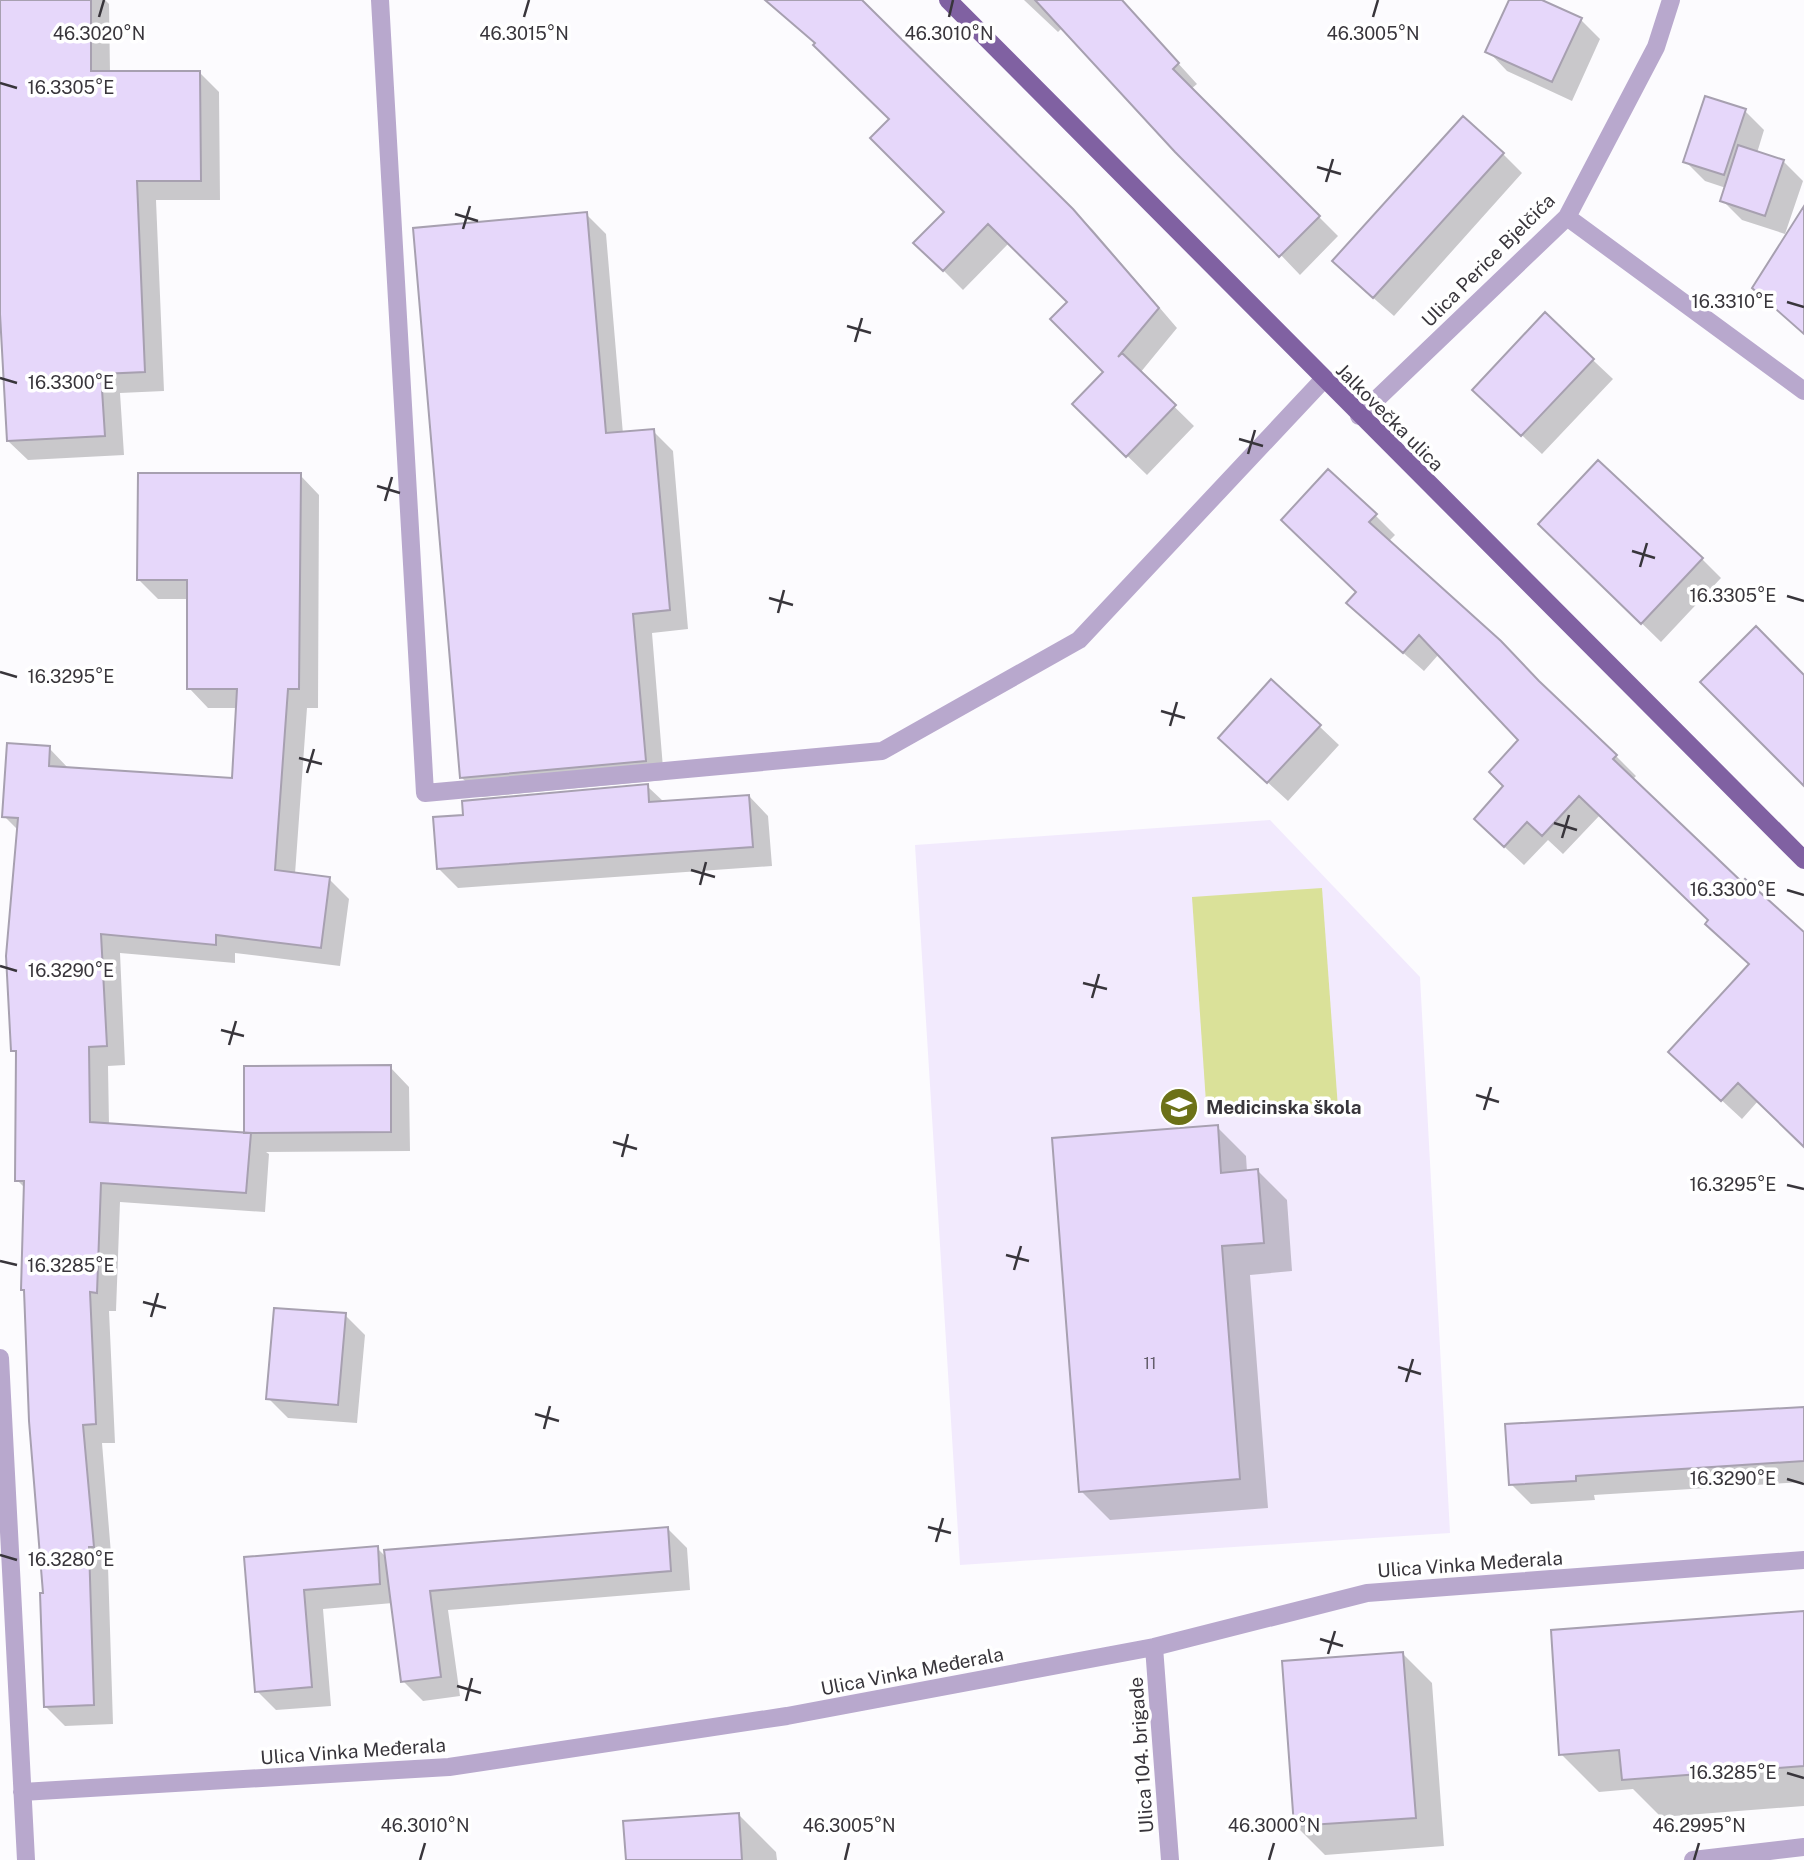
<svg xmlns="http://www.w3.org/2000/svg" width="1804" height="1860" viewBox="0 0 1804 1860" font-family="'Public Sans',sans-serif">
<rect width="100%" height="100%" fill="#fcfbfe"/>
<!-- built -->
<path fill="#f2eafd" d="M1270 820 1420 977 1450 1533 960 1565 915 845Z"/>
<!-- green -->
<path fill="#dae199" d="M1322 888 1338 1108 1207 1117 1192 897Z"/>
<!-- shadow -->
<path fill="#0003" d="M0 0H105L109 4 110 73H200L219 92 220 200H156L164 391 120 393 124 455 28 460 8 441 0 272Z
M765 0H859L1093 230 1177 328 1140 373 1194 426 1147 475 1074 404 1106 372 1069 302 1009 243 963 290 935 262 946 212 891 119 808 37Z
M1024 0H1105L1145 27 1197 84 1191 89 1338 236 1300 275 1063 27 1058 32Z
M1511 0H1537L1581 20 1600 39 1572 101 1507 71 1488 51Z
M1745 111 1764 130 1757 153 1783 161 1803 181 1785 234 1742 220 1722 200 1726 188 1705 181 1685 161Z
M1503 154 1522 173 1394 316 1354 281Z
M586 214 606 234 623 434 653 431 673 451 688 629 652 633 664 780 482 797 462 778Z
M1545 315 1613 379 1542 454 1494 409Z
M300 475 319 495 318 708H307L295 874 329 879 349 899 340 966 235 953V963L120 953 125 1065 108 1066 109 1125 246 1135 390 1067 409 1087 410 1151 266 1152 269 1154 265 1212 120 1202 116 1311H109L115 1443H102L112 1566H108L113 1724 65 1726 45 1706V1595L26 1293 22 1289 26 1189 17 1180 18 1056 13 1050 19 831 4 816 49 748 69 769 234 780 238 708H208L189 688V599H158L138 579Z
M1375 515 1395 535 1388 542 1616 756 1636 776 1632 780 1742 885 1804 935V1145L1758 1101 1742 1119 1690 1071 1751 965 1710 921 1600 815 1563 854 1548 840 1524 865 1495 838 1505 787 1520 740 1439 654 1424 671 1368 622 1358 592 1302 539Z
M1540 524 1702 559 1721 578 1661 642Z
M1319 726 1339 745 1288 801 1240 757Z
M647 786 664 802 749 796 768 816 772 866 458 888 438 868 465 816Z
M1217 1127 1246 1156 1247 1172 1258 1171 1287 1200 1292 1271 1250 1275 1268 1508 1110 1520 1081 1491Z
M345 1315 365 1335 357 1423 288 1418 268 1398Z
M1804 1409V1482L1594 1495 1595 1500 1531 1504 1511 1484Z
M668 1529 687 1548 690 1590 448 1610 460 1696 423 1701 403 1681 393 1603 323 1609 331 1706 276 1710 257 1691 246 1559 377 1548 387 1558Z
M1804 1613V1806L1661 1817 1633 1789 1599 1792 1561 1754Z
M1403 1654 1432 1683 1444 1846 1325 1855 1296 1826Z
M739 1815 776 1852 777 1860H628Z"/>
<!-- building -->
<path fill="#e6d7fa" stroke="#a7a0b0" stroke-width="2" d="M0 0H91V71H200L201 181H137L145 372 101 374 105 436 7 441 0 314Z
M765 0H862L1073 209 1159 308 1118 357 1122 353 1176 405 1126 457 1072 404 1103 372 1050 319 1067 302 988 224 943 271 913 243 944 212 870 138 889 119 813 45 815 43Z
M1035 0H1122L1179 63 1173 69 1320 216 1279 257 1175 152Z
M1509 0H1542L1582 18 1552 82 1485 52Z
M1705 96 1746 109 1724 175 1683 162Z
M1463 116 1504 153 1373 298 1332 261Z
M1738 145 1784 160 1765 216 1720 201Z
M1804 206V334L1752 288Z
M587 212 606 433 654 429 670 610 633 614 646 761 460 778 413 228Z
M1545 312 1594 359 1521 436 1472 390Z
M1598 460 1703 558 1641 624 1538 524Z
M1328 469 1377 514 1369 522 1501 641 1539 681 1617 755 1613 759 1742 882 1745 879 1804 932V1147L1738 1083 1721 1101 1668 1052 1749 964 1705 924 1708 920 1579 796 1542 836 1527 822 1504 847 1474 819 1503 786 1489 772 1518 740 1419 635 1403 653 1346 603 1356 592 1281 520Z
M138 473H301L299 689H288L275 870 330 877 321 948 216 935V945L101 934 107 1046 89 1047 90 1122 251 1133 246 1193 101 1183 97 1293 90 1292 96 1424 83 1425 94 1547H89L94 1705 44 1707 40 1593H43L29 1421 24 1290H21L24 1181H15L16 1051H11L6 956 18 818 2 817 7 743 50 746 49 766 232 778 237 689H187V580H137Z
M1756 626 1804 675V786L1700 682Z
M1271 679 1321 725 1267 783 1218 738Z
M648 784 649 802 749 795 753 847 437 869 433 817 463 815 462 801Z
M391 1065V1132L244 1133V1066Z
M1218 1125 1221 1173 1258 1169 1264 1243 1222 1246 1240 1479 1079 1492 1052 1138Z
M274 1308 346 1313 338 1405 266 1399Z
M1804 1407V1461L1576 1476V1481L1509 1485 1505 1424Z
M668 1527 671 1571 430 1591 441 1677 401 1682 384 1550Z
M378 1546 380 1584 304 1590 312 1687 255 1692 244 1557Z
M1804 1611V1766L1622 1780 1619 1750 1559 1755 1551 1630Z
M1403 1652 1416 1818 1294 1826 1282 1661Z
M739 1813 742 1860H626L623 1821Z"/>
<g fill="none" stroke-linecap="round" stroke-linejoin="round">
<!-- minor -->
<path stroke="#b8a8cd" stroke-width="18" d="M380 0 425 793 882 751 1079 640 1323 380
M1567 217 1804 391
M1359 416 1567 217 1656 47 1671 0
M0 1358 26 1860
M1154 1647 1170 1860
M22 1792 449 1767 787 1716 1154 1647 1367 1593 1804 1560
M1693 1860 1804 1847"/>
<!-- major -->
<path stroke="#8061a2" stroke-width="18" d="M948 0 1804 860"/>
</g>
<!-- ticks -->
<path fill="none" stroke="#38353b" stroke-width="2.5" d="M99 17 104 0M524 17 529 0M949 17 953 0M1373 17 1378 0M0 83 17 88M1317 167 1341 174M1326 182 1333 159M455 214 478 221M463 229 470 206M1787 302 1804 307M847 326 871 333M855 342 862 318M0 378 17 383M1239 439 1263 446M1248 454 1255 430M377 486 400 493M385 501 392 477M1632 551 1655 558M1640 567 1647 543M1787 596 1804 601M769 598 793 605M778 613 784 590M0 672 17 677M1161 711 1185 718M1170 726 1177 702M299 758 322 764M307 773 314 749M1554 823 1577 830M1562 838 1569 815M691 870 715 877M700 885 706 862M1787 890 1804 895M0 966 17 971M1083 983 1107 989M1092 998 1099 974M221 1030 244 1036M229 1045 236 1021M1476 1095 1499 1102M1484 1110 1491 1087M613 1142 637 1149M622 1157 628 1134M1787 1185 1804 1189M1006 1255 1029 1261M0 1261 17 1265M1014 1270 1021 1246M143 1302 166 1308M151 1317 158 1293M1398 1367 1421 1374M1406 1382 1413 1359M535 1414 559 1421M544 1429 550 1406M1787 1479 1804 1484M928 1527 951 1533M936 1542 943 1518M0 1555 17 1560M1320 1639 1343 1646M1328 1654 1335 1631M457 1686 481 1693M466 1701 472 1678M1787 1773 1804 1778M420 1860 425 1843M845 1860 849 1843M1269 1860 1274 1843M1694 1860 1699 1843"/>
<!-- icons -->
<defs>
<g id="school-disc" transform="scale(2.0125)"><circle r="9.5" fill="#6c7117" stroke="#fff"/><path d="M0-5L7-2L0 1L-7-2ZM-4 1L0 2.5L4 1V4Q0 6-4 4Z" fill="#fff"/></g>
</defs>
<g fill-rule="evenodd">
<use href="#school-disc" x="1179" y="1107"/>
</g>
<g text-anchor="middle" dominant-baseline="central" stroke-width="7" stroke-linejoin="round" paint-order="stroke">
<!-- number labels -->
<g font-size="16" fill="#645e6b">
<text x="1150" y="1363">11</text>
</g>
<!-- street labels -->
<g font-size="19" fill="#38353b" stroke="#fff">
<text transform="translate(1488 260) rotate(-45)">Ulica Perice Bjelčića</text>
<text transform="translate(1390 417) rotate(45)">Jalkovečka ulica</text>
<text transform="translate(1470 1564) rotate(-4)">Ulica Vinka Međerala</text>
<text transform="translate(912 1671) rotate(-11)">Ulica Vinka Međerala</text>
<text transform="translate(353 1751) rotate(-4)">Ulica Vinka Međerala</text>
<text transform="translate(1141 1755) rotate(-94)">Ulica 104. brigade</text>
</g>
<!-- poi labels -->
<g font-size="19" font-weight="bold" fill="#38353b" stroke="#fff" text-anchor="start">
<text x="1206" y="1107">Medicinska škola</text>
</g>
</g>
<g font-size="18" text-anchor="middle" fill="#38353b" stroke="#fff" stroke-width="7" stroke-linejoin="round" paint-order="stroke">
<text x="99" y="40">46.3020°N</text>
<text x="524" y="40">46.3015°N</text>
<text x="949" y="40">46.3010°N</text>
<text x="1373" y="40">46.3005°N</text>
<text x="71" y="94">16.3305°E</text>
<text x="1733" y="308">16.3310°E</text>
<text x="71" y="389">16.3300°E</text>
<text x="1733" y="602">16.3305°E</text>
<text x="71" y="683">16.3295°E</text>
<text x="1733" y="896">16.3300°E</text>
<text x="71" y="977">16.3290°E</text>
<text x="1733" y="1191">16.3295°E</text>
<text x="71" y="1272">16.3285°E</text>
<text x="1733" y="1485">16.3290°E</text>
<text x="71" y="1566">16.3280°E</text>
<text x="1733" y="1779">16.3285°E</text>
<text x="425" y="1832">46.3010°N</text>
<text x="849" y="1832">46.3005°N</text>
<text x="1274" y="1832">46.3000°N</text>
<text x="1699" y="1832">46.2995°N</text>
</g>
</svg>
